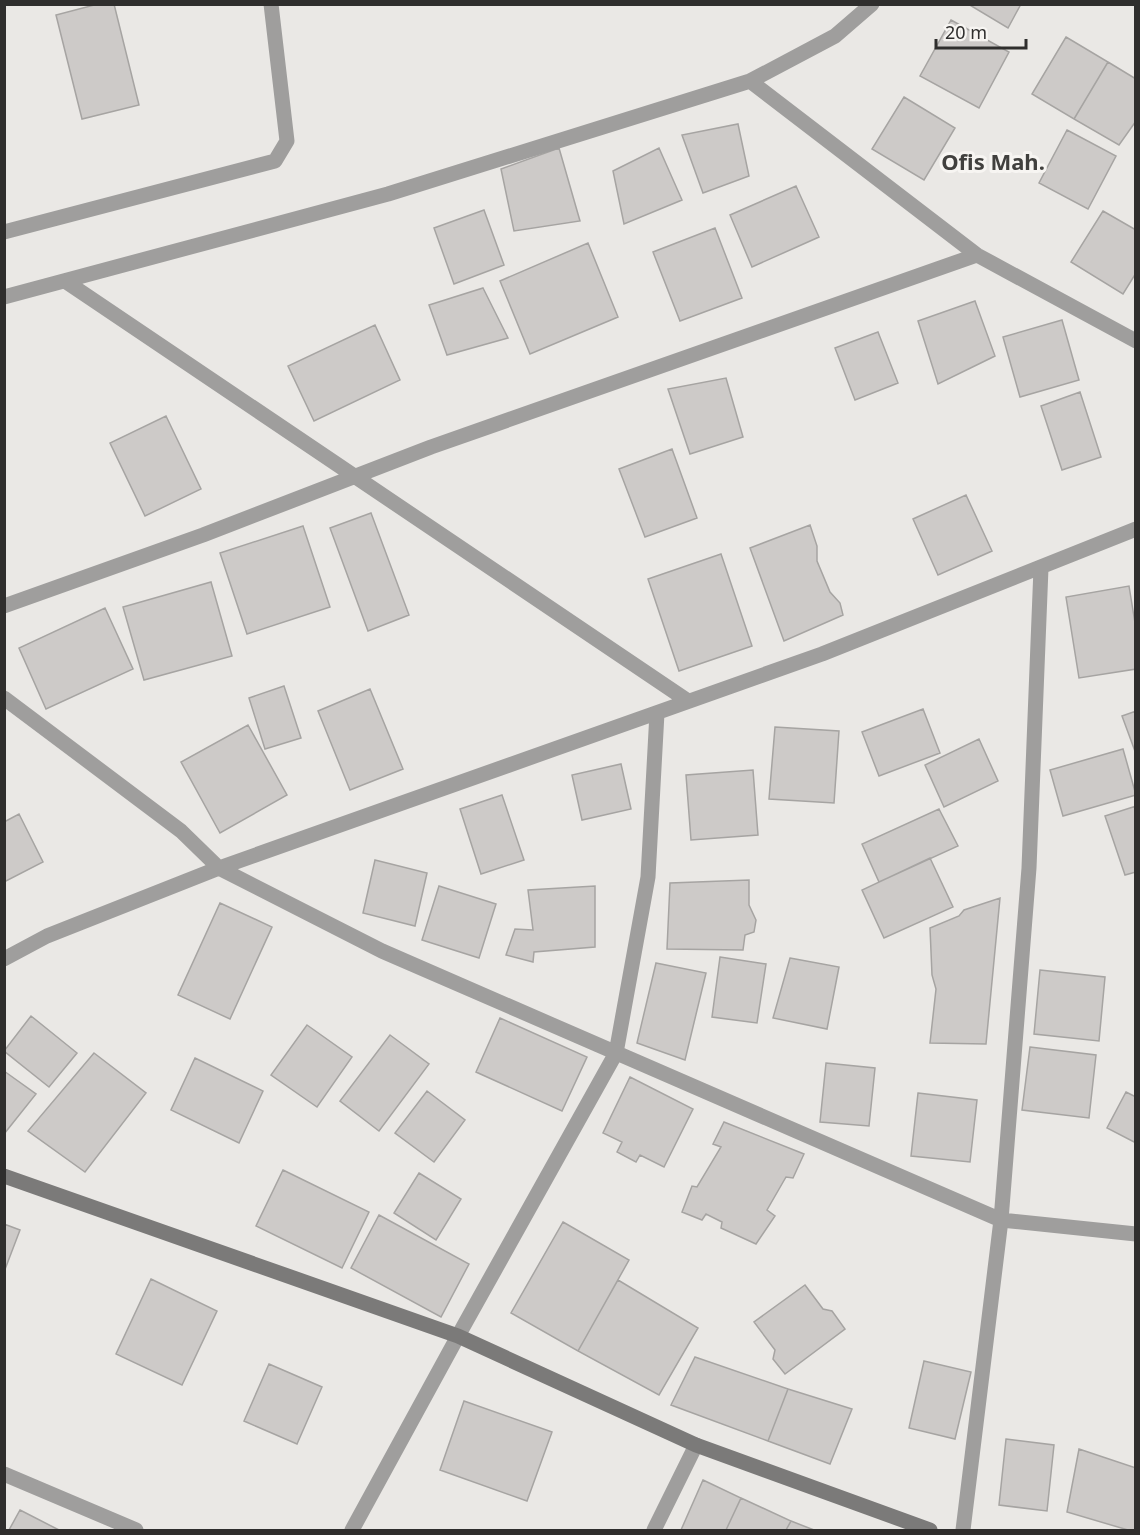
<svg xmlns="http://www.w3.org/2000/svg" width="1140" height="1535" viewBox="0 0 1140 1535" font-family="'Noto Sans',sans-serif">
<rect width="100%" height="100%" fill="#eae8e5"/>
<!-- building -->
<path fill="#cdcac8" stroke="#a6a4a2" stroke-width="1.5" d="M98 4H114L139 105 82 119 56 15Z
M968 4H1021L1008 28Z
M951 20 1009 52 979 108 920 76Z
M1066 37 1108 62 1074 119 1032 94Z
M1108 62 1136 79V121L1119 145 1074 119Z
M904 97 955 128 924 180 872 149Z
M738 124 749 176 703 193 682 135Z
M1067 130 1116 156 1088 209 1039 183Z
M559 148 580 221 514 231 501 169Z
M659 148 682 200 624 224 613 171Z
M796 186 819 237 752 267 730 215Z
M484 210 504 265 454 284 434 228Z
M1103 211 1136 230V273L1123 294 1071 262Z
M715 228 742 298 680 321 653 252Z
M588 243 618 317 530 354 500 281Z
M483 288 508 338 447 355 429 305Z
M975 301 995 356 938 384 918 321Z
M1062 320 1079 380 1020 397 1003 337Z
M375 325 400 380 314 421 288 366Z
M878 332 898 383 855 400 835 348Z
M726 378 743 437 690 454 668 389Z
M1080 392 1101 457 1062 470 1041 406Z
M166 416 201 489 145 516 110 443Z
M672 449 697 518 645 537 619 469Z
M966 495 992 551 938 575 913 519Z
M371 513 409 615 368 631 330 528Z
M810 525 817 546V561L830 592 840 603 843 615 784 641 750 548Z
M303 526 330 607 247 634 220 553Z
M721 554 752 646 679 671 648 579Z
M211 582 232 656 144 680 123 607Z
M1129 586 1136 629V669L1079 678 1066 597Z
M105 608 133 669 46 709 19 648Z
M284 686 301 738 265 749 249 698Z
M370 689 403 769 350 790 318 711Z
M923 709 940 753 879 776 862 732Z
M1136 711V754L1122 716Z
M248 725 287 795 220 833 181 762Z
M775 727 839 731 834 803 769 799Z
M979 739 998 781 944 807 925 765Z
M1123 749 1136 795 1063 816 1050 770Z
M621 764 631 809 582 820 572 775Z
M753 770 758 835 691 840 686 775Z
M502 795 524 860 481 874 460 809Z
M1136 806V872L1125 875 1105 816Z
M939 809 958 846 879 882 862 844Z
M19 814 43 862 4 882V822Z
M930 858 953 907 884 938 862 890Z
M375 860 427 873 415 926 363 913Z
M749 880V905L756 920 754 932 745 935 743 950 667 949 670 883Z
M439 886 496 904 479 958 422 940Z
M595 886V947L534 952 533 962 506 955 515 929 533 930 528 890Z
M1000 898 986 1044 930 1043 936 989 932 975 930 928 959 916 964 910Z
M220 903 272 927 230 1019 178 995Z
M720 957 766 964 757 1023 712 1017Z
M790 958 839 967 827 1029 773 1018Z
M656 963 706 973 685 1060 637 1043Z
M1040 970 1105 977 1099 1041 1034 1034Z
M31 1016 77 1053 49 1087 4 1051Z
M500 1018 587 1057 562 1111 476 1072Z
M307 1025 352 1057 317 1107 271 1075Z
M390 1035 429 1064 379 1131 340 1101Z
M1030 1047 1096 1055 1089 1118 1022 1110Z
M94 1053 146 1093 85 1172 28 1131Z
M195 1058 263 1091 239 1143 171 1110Z
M826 1063 875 1068 869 1126 820 1122Z
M4 1071 36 1094 4 1134Z
M630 1077 693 1109 664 1167 640 1155 636 1162 617 1152 622 1142 603 1133Z
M427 1091 465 1120 434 1162 395 1133Z
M1126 1092 1136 1097V1143L1107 1128Z
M918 1093 977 1100 970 1162 911 1156Z
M724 1122 804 1154 793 1178 786 1177 767 1210 775 1216 756 1244 721 1228 722 1222 706 1214 702 1220 682 1212 692 1186 697 1187 721 1147 713 1144Z
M283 1170 369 1212 342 1268 256 1226Z
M419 1173 461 1199 436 1240 394 1213Z
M379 1215 469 1264 441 1317 351 1268Z
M563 1222 629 1260 578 1351 511 1313Z
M4 1224 20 1230 4 1272Z
M151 1279 217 1311 182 1385 116 1354Z
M618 1280 698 1328 659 1395 578 1351Z
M805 1285 823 1309 832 1311 845 1329 785 1374 773 1359 775 1350 754 1322Z
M695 1357 788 1389 768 1441 671 1405Z
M924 1361 971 1372 955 1439 909 1428Z
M269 1364 322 1387 297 1444 244 1421Z
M788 1389 852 1409 830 1464 768 1441Z
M464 1401 552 1432 527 1501 440 1470Z
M1006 1439 1054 1445 1047 1511 999 1505Z
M1079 1449 1136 1468V1530H1128L1067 1512Z
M703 1480 741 1498 726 1530H681Z
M741 1498 791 1521 786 1530H726Z
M20 1510 59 1530H9Z
M791 1521 814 1530H786Z"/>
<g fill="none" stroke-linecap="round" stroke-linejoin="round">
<!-- street -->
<path stroke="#9f9e9d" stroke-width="15" d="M750 81 977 255 1136 341
M4 232 275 161 287 141 271 4
M65 281 688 701
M4 297 388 194 750 81 835 36 872 4
M4 606 203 535 431 447 977 255
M4 698 181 831 219 868 382 951 1001 1220 1136 1234
M4 959 47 936 219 868 822 654 1136 529
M4 1474 136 1530
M352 1530 458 1336 616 1053 648 877 657 713
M654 1530 696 1445
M963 1530 1001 1220 1029 868 1041 568"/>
<!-- secondary -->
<path stroke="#7b7a79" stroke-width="15" d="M4 1176 458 1336 696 1445 930 1530"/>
</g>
<g text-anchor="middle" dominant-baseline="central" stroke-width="6" stroke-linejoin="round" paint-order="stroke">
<!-- district labels -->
<g font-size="22" font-weight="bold" fill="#41403e" stroke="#f7f5f2">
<text x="993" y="161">Ofis Mah.</text>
</g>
</g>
<!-- border -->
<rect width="1140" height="1535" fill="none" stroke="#2f2e2d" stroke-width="12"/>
<!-- scale -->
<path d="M936 39v9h90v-9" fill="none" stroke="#2f2e2d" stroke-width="3"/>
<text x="945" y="39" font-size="18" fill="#2f2e2d" stroke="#f7f5f2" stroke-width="4.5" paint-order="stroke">20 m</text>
</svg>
